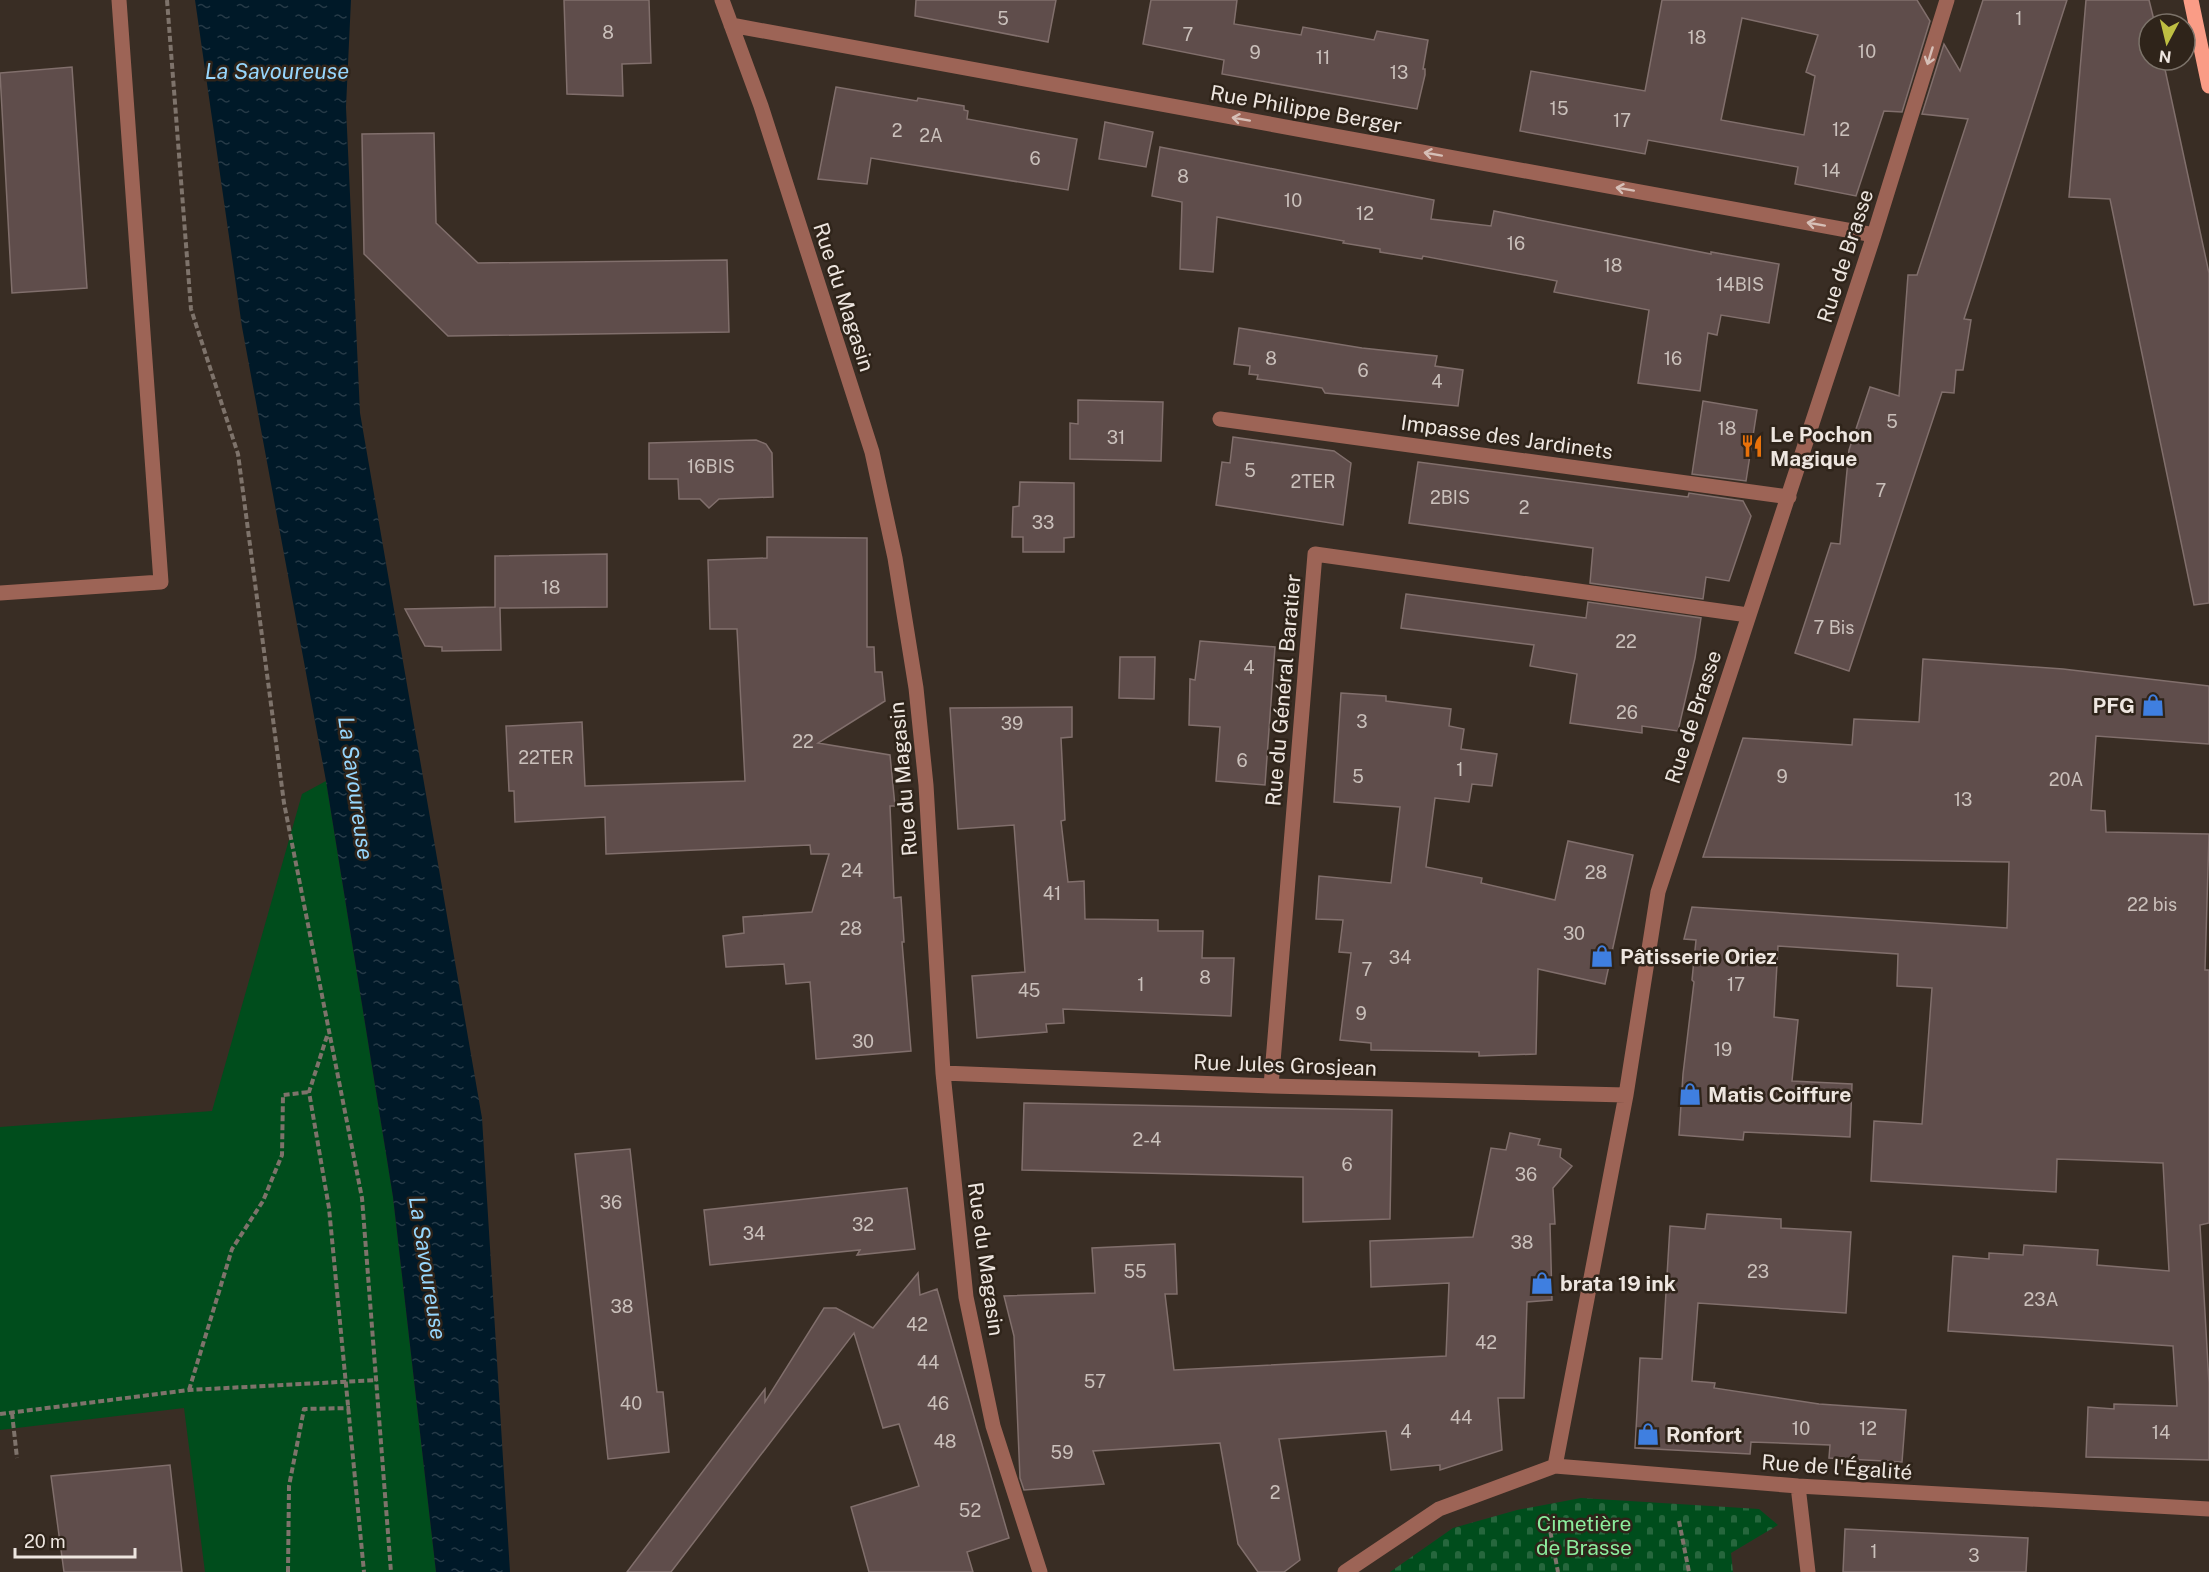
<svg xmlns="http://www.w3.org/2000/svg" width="2209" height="1572" viewBox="0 0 2209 1572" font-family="'Public Sans',sans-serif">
<defs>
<pattern id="cemetery-stones" width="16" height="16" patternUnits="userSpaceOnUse" patternTransform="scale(1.5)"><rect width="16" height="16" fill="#004d1c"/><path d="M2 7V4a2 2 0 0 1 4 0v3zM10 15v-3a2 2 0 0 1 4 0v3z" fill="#26673d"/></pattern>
<pattern id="water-ripples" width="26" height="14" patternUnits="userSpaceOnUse" patternTransform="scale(1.5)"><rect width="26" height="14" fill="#001928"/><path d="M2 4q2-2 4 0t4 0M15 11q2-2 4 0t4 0" fill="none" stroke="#263a47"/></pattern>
</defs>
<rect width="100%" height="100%" fill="#392d24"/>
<!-- cemetery -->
<path fill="url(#cemetery-stones)" d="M1581 1498 1759 1509 1778 1525 1731 1553 1733 1572H1390L1453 1528 1517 1510Z"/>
<!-- green -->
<path fill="#004d1c" d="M326 781 393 1197 436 1572H205L184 1408 0 1430V1127L212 1111 302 794Z"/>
<!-- water -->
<path fill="url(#water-ripples)" d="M195 0H351L346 107 360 413 482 1118 510 1572H436L393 1197 326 781 242 327Z"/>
<!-- building -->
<path fill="#5f4d4b" stroke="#816f6c" stroke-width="1.5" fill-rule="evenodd" d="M564 0H649L651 63 622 64 623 96 567 94Z
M916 0H1056L1048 42 915 16Z
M1151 0H1237L1234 24 1301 35 1303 27 1374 40 1377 31 1428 40 1423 69H1425V75L1417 109 1222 74 1224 60 1143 44Z
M1662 0H1917L1930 21 1902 112 1884 111 1856 196 1795 184 1798 167 1648 140 1645 154 1520 131 1531 71 1645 91ZM1742 18 1818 35 1806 72 1815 76 1804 135 1721 120Z
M1983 0H2067L1964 319 1971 320 1963 370H1956L1954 393 1942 392 1849 671 1795 653 1831 543 1840 544 1849 450 1870 387 1899 396 1908 275H1917L1968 119 1922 114 1944 44 1960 71Z
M2086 0H2149L2155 24H2149V60H2163L2209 273V603L2194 605 2110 199 2069 197Z
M72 67 87 288 12 293 0 73Z
M836 87 917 101 918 98 964 106V110L968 111 967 119 1077 139 1068 190 871 158 867 184 818 179Z
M1105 122 1153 132 1146 167 1099 159Z
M434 133 436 223 478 263 727 260 729 332 448 336 364 254 362 134Z
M1160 147 1434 200 1431 219 1491 226 1494 211 1711 254V252L1779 264 1769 323 1721 315 1717 335 1708 333 1700 391 1638 383 1649 310 1554 292 1557 281 1423 256 1422 259 1380 252V249L1343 243 1344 241 1217 217 1213 272 1180 269 1182 202 1152 196Z
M1239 328 1362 348 1437 356 1435 366 1463 370 1458 406 1325 393 1322 388 1257 379 1258 375 1249 374 1250 366 1234 364Z
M1078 400 1163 402 1161 461 1070 459V423L1078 424Z
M1703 401 1757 410 1746 481 1692 474Z
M1233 437 1334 451 1351 463 1343 525 1216 505 1222 462 1230 463Z
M756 440 766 444 772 453 773 497 719 499 709 508 700 499H679L678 479H649V443Z
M1418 462 1688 497 1689 493 1743 501 1751 516 1729 581 1706 577 1703 599 1590 583 1593 548 1409 523Z
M1020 482 1074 483V537L1064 538V552H1023V537H1012L1013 507 1019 506Z
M767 537 867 538V647H874L875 672H882L885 701 818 743 890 755 895 806H890L894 898 901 897 904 942H902L911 1051 816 1059 810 982 786 984 784 964 726 967 723 936 744 933 743 917 812 912 829 854H811L810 845 606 854 605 817 515 822 514 791H509L506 726 582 722 585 786 745 781 737 629H710L708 560 767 558Z
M607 554V607L500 608 501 650 442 651V647L425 646 405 609 495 607V556Z
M1406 594 1586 618 1588 602 1701 618 1695 658 1678 731 1642 726V733L1570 723 1577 674 1530 666 1534 645 1401 628Z
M1200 641 1275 647 1265 785 1216 781 1220 727 1189 725 1190 679 1195 680Z
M1120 657H1155L1154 699 1119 698Z
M1923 659 2063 669 2209 686V744L2096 736 2091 810 2105 811 2106 832 2209 834 2205 970H2209V1223L2200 1225 2209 1383V1460L2086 1457 2088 1407 2114 1409V1404L2177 1406 2173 1346 1948 1331 1953 1256 1989 1259V1253L2023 1255 2024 1245 2098 1250 2097 1265 2169 1271 2163 1163 2057 1159 2056 1192 1871 1181 1874 1121 1922 1124 1932 988 1897 986 1898 954 1778 946 1774 1017 1798 1020 1792 1081 1852 1084 1850 1137 1744 1132 1743 1140 1679 1135 1683 1074 1694 982 1692 980 1696 940 1684 939 1692 907 2007 928 2009 862 1703 857 1743 738 1852 745 1854 719 1919 722Z
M1341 693 1386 696V701L1451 709 1449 726 1464 729 1461 749 1497 754 1492 786 1472 784 1469 802 1435 798 1426 867 1482 878 1481 883 1555 900 1568 841 1633 855 1605 984 1538 969 1536 1054 1479 1056V1052L1371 1050V1043L1340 1040 1351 953 1339 952 1343 920 1316 919 1319 876 1391 883 1400 807 1334 802Z
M1072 707V737L1061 738 1065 820 1061 821 1068 882 1084 881 1085 919 1158 920V931H1203L1202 958H1234L1231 1016 1063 1009 1064 1023 1046 1024 1047 1032 977 1038 972 976 1025 972 1014 825 958 829 950 708Z
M1024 1103 1392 1110 1390 1219 1303 1222V1177L1022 1170Z
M1510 1133 1540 1139 1538 1145 1561 1149 1560 1157 1572 1166 1553 1188 1555 1224H1550L1552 1300 1527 1302 1524 1398H1498L1502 1450 1440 1470V1465L1391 1470 1386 1431 1279 1439 1300 1560 1284 1572H1258L1238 1544 1220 1443 1093 1451 1104 1484 1024 1490 1020 1478 1014 1336 1004 1296 1095 1293 1092 1248 1175 1244 1177 1294H1165L1174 1370 1446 1356 1449 1283 1371 1287 1370 1241 1473 1237 1491 1148 1506 1150Z
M630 1149 657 1392H663L669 1452 608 1459 575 1154Z
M907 1188 915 1249 857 1255 860 1250 710 1265 704 1210Z
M1707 1214 1781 1219V1228L1851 1232 1846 1313 1698 1303 1692 1381 1715 1383 1714 1388 1819 1404 1906 1410 1902 1462 1829 1458 1830 1445 1751 1442 1750 1454 1635 1448 1640 1358 1662 1359 1670 1226 1705 1229Z
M918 1273 920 1295 937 1289 1009 1538 967 1552 973 1572H869L851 1507 919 1486 899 1424 883 1428 854 1333 671 1572H627L765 1389V1402L824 1308H836L873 1328Z
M170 1465 182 1572H64L51 1476Z
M1845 1529 2028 1538 2026 1572H1843Z"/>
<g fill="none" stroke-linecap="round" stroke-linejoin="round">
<!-- path -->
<path stroke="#7e736b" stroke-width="4" stroke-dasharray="6 3" stroke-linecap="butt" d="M167 0 191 309 238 454 284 803 362 1198 391 1572
M327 1036 309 1092 329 1208 364 1572
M189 1390 232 1249 263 1201 282 1155 283 1095 309 1092
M12 1413 17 1458
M0 1414 189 1390 377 1380
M1547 1514 1558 1572
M1679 1521 1689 1572
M288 1572 289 1486 304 1409 350 1408"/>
<!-- minor -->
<path stroke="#9d6456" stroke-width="15" d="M722 0 761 106 872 452 895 558 916 688 926 785 943 1073 966 1297 993 1426 1040 1572
M731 25 1874 235
M1220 419 1789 497
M0 593 161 582 119 0
M943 1073 1271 1086 1626 1095
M1271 1086 1315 554 1748 615
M1555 1466 1626 1095 1658 892 1874 235 1947 0
M1798 1486 1808 1572
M1345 1572 1439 1509 1555 1466 1798 1486 2209 1509"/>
<!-- major -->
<path stroke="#fa9c86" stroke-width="15" d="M2191 0 2209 86"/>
</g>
<!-- one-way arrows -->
<defs><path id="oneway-shaft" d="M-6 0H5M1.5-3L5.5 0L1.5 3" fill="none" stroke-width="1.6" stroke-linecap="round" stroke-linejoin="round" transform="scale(1.5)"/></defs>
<g stroke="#d6bfb7">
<use href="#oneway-shaft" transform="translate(1930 56) rotate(107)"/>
<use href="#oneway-shaft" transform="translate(1241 119) rotate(-170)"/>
<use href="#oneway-shaft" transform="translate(1433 154) rotate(-170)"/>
<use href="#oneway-shaft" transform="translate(1625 189) rotate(-170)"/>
<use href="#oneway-shaft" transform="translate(1816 224) rotate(-170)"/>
</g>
<!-- icons -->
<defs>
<g id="restaurant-bare" transform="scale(1.8)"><path d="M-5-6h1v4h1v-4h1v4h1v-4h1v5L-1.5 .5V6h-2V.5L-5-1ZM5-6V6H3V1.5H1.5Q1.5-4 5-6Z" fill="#e8710a" stroke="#2f241a" stroke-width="2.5" paint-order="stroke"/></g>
<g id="shop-bare" transform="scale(1.8)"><path d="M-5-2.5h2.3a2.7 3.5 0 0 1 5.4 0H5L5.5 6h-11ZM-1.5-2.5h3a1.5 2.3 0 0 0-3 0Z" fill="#3f7fe0" stroke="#2f241a" stroke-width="2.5" paint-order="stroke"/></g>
</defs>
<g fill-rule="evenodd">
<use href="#restaurant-bare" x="1752" y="446"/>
<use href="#shop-bare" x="2153" y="705"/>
<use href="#shop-bare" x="1602" y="956"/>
<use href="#shop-bare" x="1690" y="1094"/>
<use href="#shop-bare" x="1542" y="1283"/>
<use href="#shop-bare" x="1648" y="1434"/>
</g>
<g text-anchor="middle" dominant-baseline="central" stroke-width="5" stroke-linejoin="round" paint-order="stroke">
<!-- number labels -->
<g font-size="18" fill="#cac0bb">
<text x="1003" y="18">5</text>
<text x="2019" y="18">1</text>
<text x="608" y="32">8</text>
<text x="1188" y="34">7</text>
<text x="1697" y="37">18</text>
<text x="1867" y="51">10</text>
<text x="1255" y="52">9</text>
<text x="1323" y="57">11</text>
<text x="1399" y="72">13</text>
<text x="1559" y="108">15</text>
<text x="1622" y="120">17</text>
<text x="1841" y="129">12</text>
<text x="897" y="130">2</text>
<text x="931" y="135">2A</text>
<text x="1035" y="158">6</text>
<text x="1831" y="170">14</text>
<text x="1183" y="176">8</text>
<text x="1293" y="200">10</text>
<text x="1365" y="213">12</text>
<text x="1516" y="243">16</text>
<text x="1613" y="265">18</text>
<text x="1740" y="284">14BIS</text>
<text x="1271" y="358">8</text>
<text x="1673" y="358">16</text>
<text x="1363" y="370">6</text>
<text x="1437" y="381">4</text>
<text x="1892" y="421">5</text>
<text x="1727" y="428">18</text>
<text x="1116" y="437">31</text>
<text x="711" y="466">16BIS</text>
<text x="1250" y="470">5</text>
<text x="1313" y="481">2TER</text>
<text x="1881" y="490">7</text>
<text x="1450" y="497">2BIS</text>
<text x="1524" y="507">2</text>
<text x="1043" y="522">33</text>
<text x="551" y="587">18</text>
<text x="1834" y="627">7 Bis</text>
<text x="1626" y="641">22</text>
<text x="1249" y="667">4</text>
<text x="1627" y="712">26</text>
<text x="1362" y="721">3</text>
<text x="1012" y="723">39</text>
<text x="803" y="741">22</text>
<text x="546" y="757">22TER</text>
<text x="1242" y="760">6</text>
<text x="1460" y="769">1</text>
<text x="1358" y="776">5</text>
<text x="1782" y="776">9</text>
<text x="2066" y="779">20A</text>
<text x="1963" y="799">13</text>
<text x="852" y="870">24</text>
<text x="1596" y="872">28</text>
<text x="1052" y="893">41</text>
<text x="2152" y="904">22 bis</text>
<text x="851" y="928">28</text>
<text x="1574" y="933">30</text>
<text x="1400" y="957">34</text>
<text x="1367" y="969">7</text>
<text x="1205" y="977">8</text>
<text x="1141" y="984">1</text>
<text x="1736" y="984">17</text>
<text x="1029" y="990">45</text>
<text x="1361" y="1013">9</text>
<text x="863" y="1041">30</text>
<text x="1723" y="1049">19</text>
<text x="1147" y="1139">2-4</text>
<text x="1347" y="1164">6</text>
<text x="1526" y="1174">36</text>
<text x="611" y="1202">36</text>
<text x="863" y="1224">32</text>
<text x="754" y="1233">34</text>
<text x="1522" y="1242">38</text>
<text x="1135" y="1271">55</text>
<text x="1758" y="1271">23</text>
<text x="2041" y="1299">23A</text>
<text x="622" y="1306">38</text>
<text x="917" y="1324">42</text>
<text x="1486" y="1342">42</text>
<text x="928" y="1362">44</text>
<text x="1095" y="1381">57</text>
<text x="631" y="1403">40</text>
<text x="938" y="1403">46</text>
<text x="1461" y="1417">44</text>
<text x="1801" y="1428">10</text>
<text x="1868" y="1428">12</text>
<text x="1406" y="1431">4</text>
<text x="2161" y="1432">14</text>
<text x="945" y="1441">48</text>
<text x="1062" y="1452">59</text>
<text x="1275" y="1492">2</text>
<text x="970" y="1510">52</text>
<text x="1874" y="1551">1</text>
<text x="1974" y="1555">3</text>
</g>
<!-- street labels -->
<g font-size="21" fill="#eee6e0" stroke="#2f241a">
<text transform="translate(1306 109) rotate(10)">Rue Philippe Berger</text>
<text transform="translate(1845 256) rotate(-72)">Rue de Brasse</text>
<text transform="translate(844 297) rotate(72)">Rue du Magasin</text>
<text transform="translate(1507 437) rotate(8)">Impasse des Jardinets</text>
<text transform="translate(1283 690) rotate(-85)">Rue du Général Baratier</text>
<text transform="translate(1693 717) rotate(-72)">Rue de Brasse</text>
<text transform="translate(903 779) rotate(-95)">Rue du Magasin</text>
<text transform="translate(1285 1065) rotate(2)">Rue Jules Grosjean</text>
<text transform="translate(986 1259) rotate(82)">Rue du Magasin</text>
<text transform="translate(1837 1467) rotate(4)">Rue de l'Égalité</text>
</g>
<!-- poi labels -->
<g font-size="21" font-weight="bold" fill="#eee6e0" stroke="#2f241a" text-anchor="start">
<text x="1770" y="434">Le Pochon<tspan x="1770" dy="24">Magique</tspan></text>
<text x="2135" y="705" text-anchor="end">PFG</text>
<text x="1620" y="956">Pâtisserie Oriez</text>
<text x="1708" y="1094">Matis Coiffure</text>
<text x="1560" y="1283">brata 19 ink</text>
<text x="1666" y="1434">Ronfort</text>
</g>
<!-- park labels -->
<g font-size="21" fill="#8cec9d" stroke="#2f241a">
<text x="1584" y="1523">Cimetière<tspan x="1584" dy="24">de Brasse</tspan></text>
</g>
<!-- water labels -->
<g font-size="22" font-style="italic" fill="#97d7fe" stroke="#2f241a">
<text x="277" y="71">La Savoureuse</text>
<text transform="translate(356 788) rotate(82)">La Savoureuse</text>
<text transform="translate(428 1268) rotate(81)">La Savoureuse</text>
</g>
</g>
<!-- north arrow -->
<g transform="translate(2167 42) rotate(187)"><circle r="28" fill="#2f241a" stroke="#7b7269" stroke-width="1.5"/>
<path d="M0-4.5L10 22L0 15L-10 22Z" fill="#bebf42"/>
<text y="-9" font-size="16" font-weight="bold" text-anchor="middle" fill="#eee6e0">N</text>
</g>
<!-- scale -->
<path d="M15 1548v9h120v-9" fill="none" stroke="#eee6e0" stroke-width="3"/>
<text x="24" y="1548" font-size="18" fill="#eee6e0" stroke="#2f241a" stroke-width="4.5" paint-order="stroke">20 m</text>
</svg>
